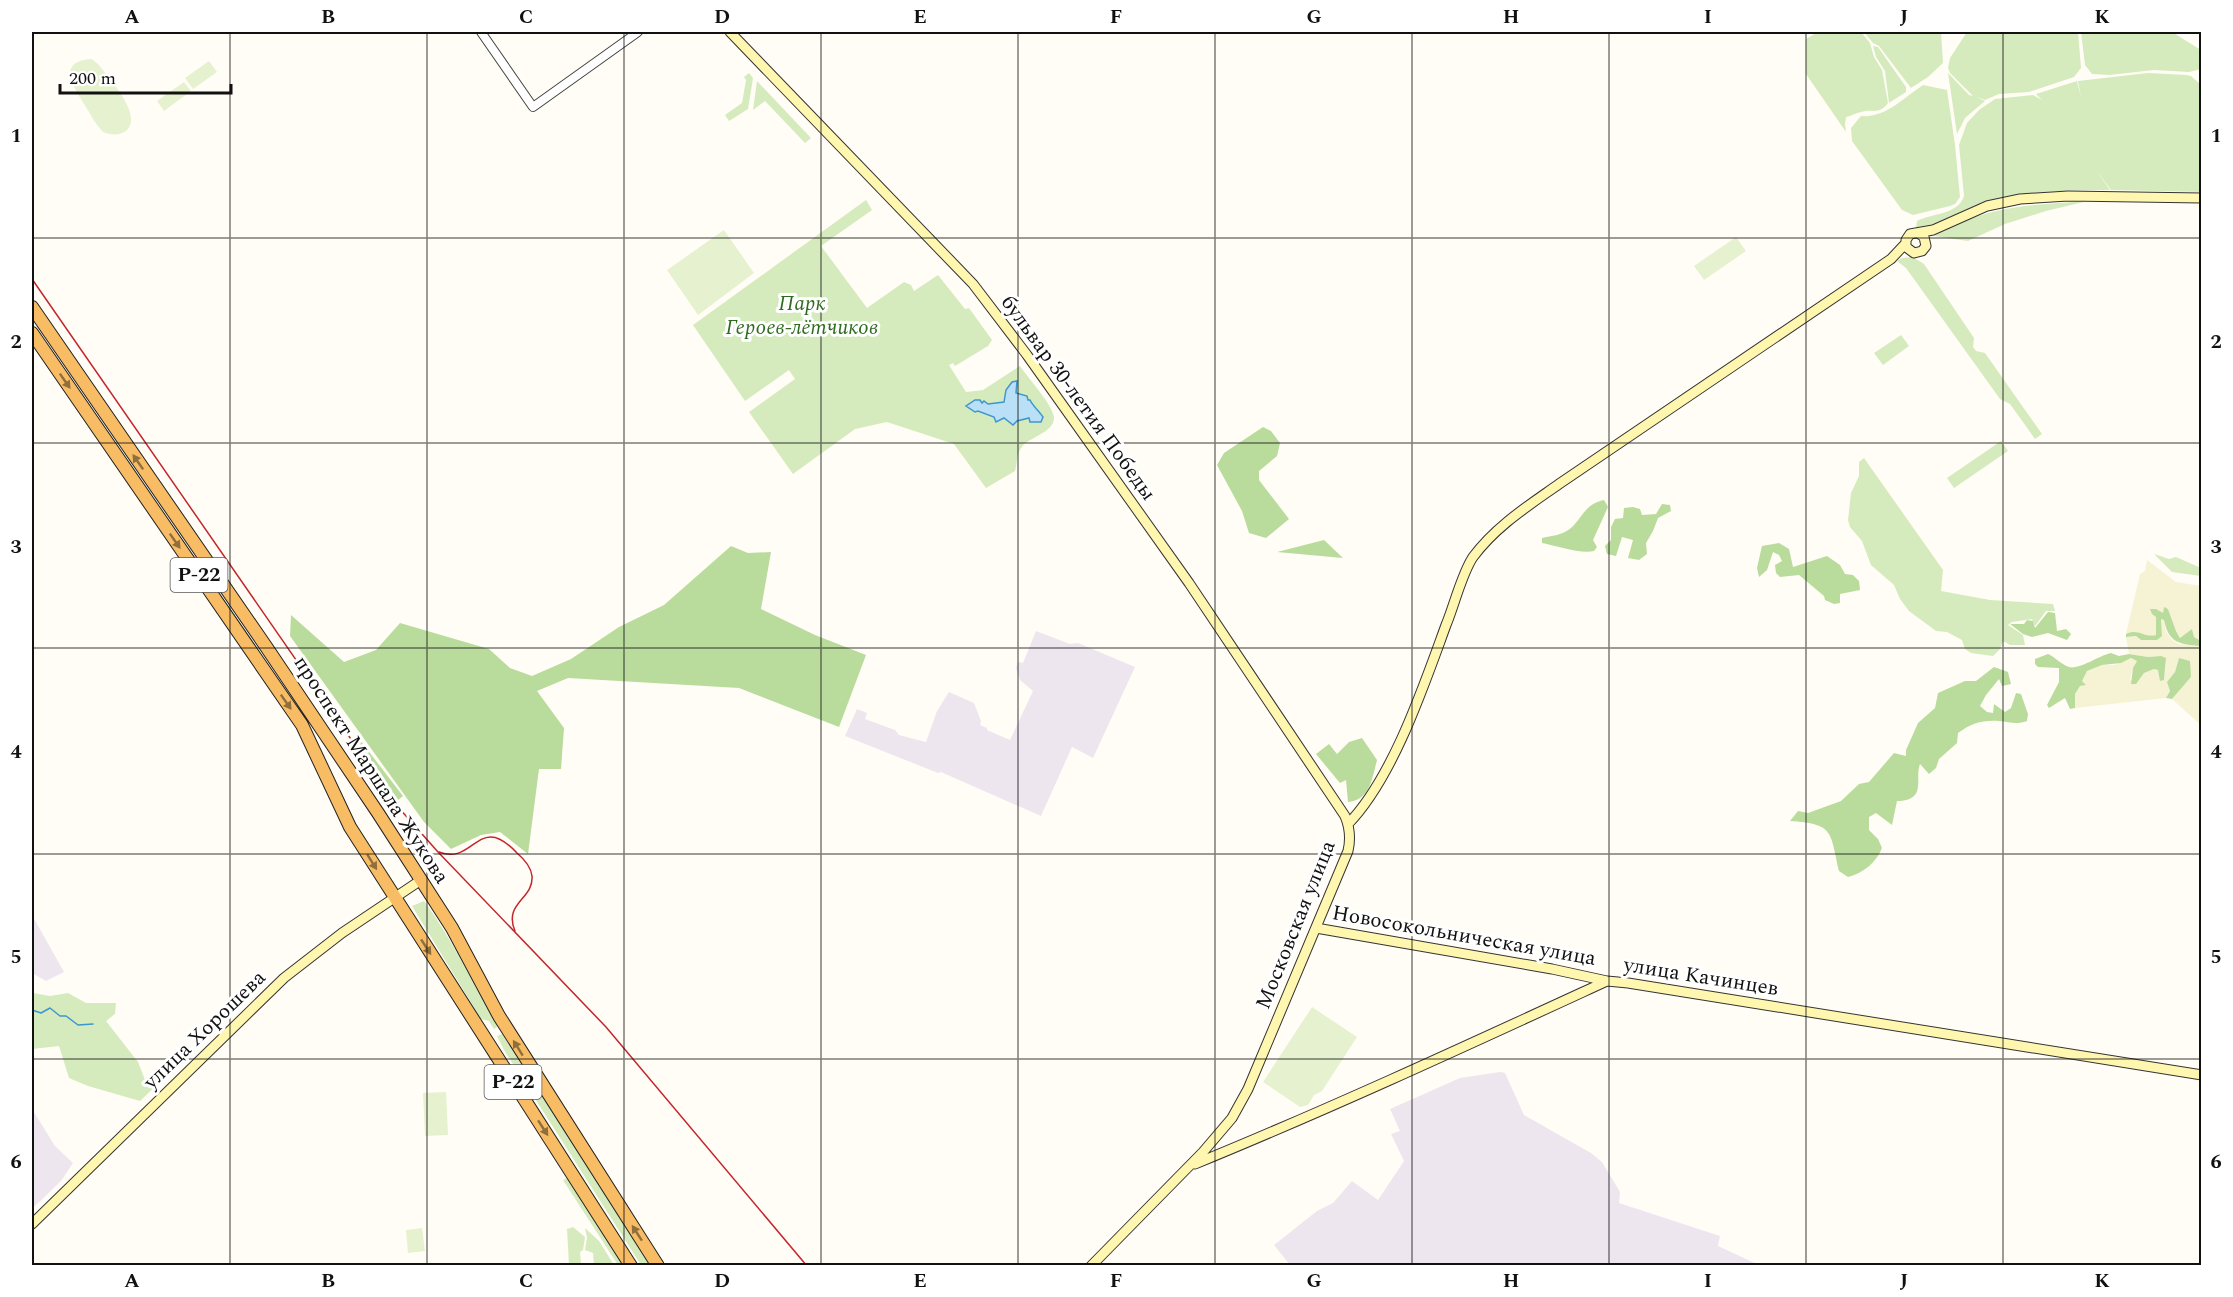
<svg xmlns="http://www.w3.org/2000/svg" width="2233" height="1297" viewBox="0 0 2233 1297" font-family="Spectral,serif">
<rect width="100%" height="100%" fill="#fffdf5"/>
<!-- industrial -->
<path fill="#eee6ef" d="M1036 631 1070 644 1078 643 1135 667 1093 758 1072 747 1041 816 941 772 938 773 845 736 857 709 867 713 865 719 895 730 899 735 926 742 937 711 949 692 974 703 981 721 980 725 987 728V730L1010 740 1033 691 1020 680 1016 668 1018 662 1023 663Z
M32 915 64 972 46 981 32 973Z
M1500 1072 1505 1073 1524 1115 1591 1153 1602 1162 1620 1192 1619 1203 1720 1236 1718 1246 1759 1265H1290L1274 1245 1317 1211 1333 1203 1352 1181 1378 1200 1404 1161 1391 1134 1400 1131 1390 1109 1460 1078Z
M32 1109 55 1146 73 1163 61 1181 32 1209Z"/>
<!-- farmland -->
<path fill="#f6f3d4" d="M2147 560 2176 582 2201 586V641L2194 637 2192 629 2181 638 2176 631 2168 609 2164 608 2163 614 2156 617V635L2151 636 2131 632 2126 634 2140 574 2145 571Z
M2161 619 2164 620 2166 631 2171 639 2178 644 2201 646 2202 699 2199 705 2201 709V725L2172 699 2191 677 2179 658 2175 672 2168 682 2170 691 2166 698 2075 708V694L2080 686 2086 685 2082 681 2087 671 2102 665H2114L2131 658 2137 661 2133 668 2130 680 2136 683 2144 673 2154 669 2158 670 2164 680 2166 663 2161 656 2148 657 2129 654 2126 637 2136 636 2141 640 2162 636Z"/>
<!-- green -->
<path fill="#d5ebbd" d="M1818 32H1861L1870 43 1874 57 1882 70 1888 103C1878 116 1872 108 1861 112 1856 113 1851 116 1846 117L1845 124 1846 132 1806 74V39Z
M1864 32H1941L1943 63 1928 77 1911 88 1879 46 1873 43Z
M1967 32H2078L2081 68 2074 77 2029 92 1999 94 1985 100 1976 97 1985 101 1965 118 1957 134 1948 73 1969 95 1973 96 1950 73 1948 68 1950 58Z
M2081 32H2172L2201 50V69L2189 72 2154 70 2109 75 2092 74 2085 65Z
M1873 46 1878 47 1906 87V92L1889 103 1885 71 1876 57Z
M749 73 753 78 748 109 729 121 725 115 742 103 746 80 744 77Z
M2148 73 2186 75 2191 76 2201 85V192L2111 190 2096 170 2110 190C2067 190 2023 191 1981 204 1961 211 1938 228 1917 230L1916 228 1917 221C1932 213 1958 215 1964 196L1959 145 1967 123 1979 110 1995 99 2033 95 2042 100 2036 94 2077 81 2081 97 2078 81Z
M757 81 811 138 805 143 765 101 753 110Z
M1923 85 1947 90 1955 145 1960 197 1955 204 1950 206 1913 215 1902 210 1852 141 1851 128 1861 116C1886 118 1903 98 1923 85Z
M866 200 872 210 821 246 867 308 904 282 911 285 914 291 938 275 965 309 969 308 992 340 988 346 955 366 953 363 949 365 966 392 983 390 1020 366C1028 378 1052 404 1054 417 1055 433 1028 437 1021 448 1017 454 1017 464 1015 471L986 488 954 444 887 422 855 429 793 474 749 412 795 379 789 370 745 401 693 325Z
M2088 201 2046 211 2005 224 1968 241 1934 236C1986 206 2029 205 2088 201Z
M1913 257 1924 264 1974 338 1973 347 1976 351 1985 353 2042 434 2035 439 2010 404 2000 399 1906 268 1897 261 1902 258Z
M1901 335 1909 346 1883 365 1874 353Z
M2001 441 2008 451 1954 488 1947 478Z
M1864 458 1943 570 1941 591 1990 600 2053 604 2055 611H2046L2035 626 2032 619 2012 622 2008 625 2023 635 2025 645H2010L2003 641 2000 649 1993 656 1971 653 1965 649 1962 640 1947 632 1936 631 1909 611 1900 599 1894 585 1871 565 1862 541 1850 527 1848 520 1851 493 1859 476V462Z
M2154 554 2169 559 2176 557 2201 568V576L2172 572Z
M424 901C453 940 473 985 498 1026L494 1029 489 1021 481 1019 412 906Z
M33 993 50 996 68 993 86 1003H116L115 1014 106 1021 138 1062 147 1085 153 1081 160 1082 140 1101 88 1086 69 1078 59 1046 32 1049Z
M502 1034 651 1265H641L504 1050 497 1036Z
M569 1177 625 1265H618L563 1180Z
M573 1227 585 1237 583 1250 580 1252 581 1265H569L567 1229Z
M585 1228 599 1241 614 1265H594L593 1253 585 1250 587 1238Z"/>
<!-- forest -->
<path fill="#b9dc9c" d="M1263 427 1271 431 1280 443 1277 456 1259 471V480L1289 519 1266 538 1249 533 1242 511 1217 465 1224 453Z
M1604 500 1608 507 1593 540 1597 547 1594 551C1580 554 1557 546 1542 543V538C1551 536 1563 535 1571 528 1583 517 1585 504 1604 500Z
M1662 504 1670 505 1671 511 1658 518 1653 531 1646 543 1647 554 1639 560 1628 558 1633 540 1622 537 1616 556 1607 554 1605 546 1611 540V527L1615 519 1623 518 1624 508 1633 507 1640 509 1642 515 1656 514Z
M1324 540 1343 558 1277 552Z
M1779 543 1789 549 1793 567 1827 556 1840 565 1845 574 1853 575 1859 581 1860 590 1840 594V603L1834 604 1825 600 1824 596 1799 575 1780 577 1776 573 1775 565 1782 561 1779 555 1773 552 1767 570 1759 577 1757 568 1762 546Z
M731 546 748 553 771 552 761 609 815 635 866 655 839 727 739 688 568 678 537 691 564 728 561 769H539L528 854 500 832 481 835 451 849 424 822 290 636 291 615 344 662 376 650 400 623 489 649 510 668 532 676 571 659 619 627 664 605Z
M2164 607 2168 609 2176 631 2180 638 2192 629 2194 637 2201 641V646C2180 644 2169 644 2164 620L2161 619 2162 636 2157 640H2141L2136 636 2126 637V634C2138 628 2144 638 2156 635V617L2152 614 2150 609H2156L2163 613Z
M2048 612 2055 613 2057 631 2066 629 2071 634 2067 640 2048 633 2032 637 2023 634 2010 624H2024L2027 620 2033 621 2035 628Z
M2111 653 2119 656 2129 654 2148 657 2161 656 2166 658 2164 680 2160 681 2158 670 2154 669 2144 673 2136 684H2131L2133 668 2137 661 2131 658 2121 663 2102 665 2087 671 2082 681 2086 685 2080 686 2075 694V708L2070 709 2065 698 2049 708 2047 705 2059 682V668L2038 667 2035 664V659L2048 654C2055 657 2062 665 2069 667 2079 670 2100 655 2111 653Z
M2179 658 2190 661 2191 677 2172 699 2166 698 2170 691 2167 682 2175 672Z
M1994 667 2008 672 2011 684 2002 686 1999 679 1986 695 1980 706 1987 712 1993 713 1994 704 2005 712 2011 708 2016 693 2021 694 2028 714 2027 721C2016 725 2010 722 1999 721 1982 720 1972 723 1958 733L1957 743 1939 759 1936 768 1929 774 1920 764C1914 779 1928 800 1897 801L1892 825 1876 813 1869 817V830L1878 839 1882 848C1876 863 1863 873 1848 877L1839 871C1830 831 1834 824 1790 821L1798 811 1808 813 1841 801 1859 784 1869 782 1894 753 1906 756V750L1918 723 1935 708 1938 693 1965 681H1976Z
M1362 738 1377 760C1372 779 1370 800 1348 802L1346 780 1340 783 1316 754 1329 744 1337 754 1349 742Z
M360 740 403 796 398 800 357 743Z"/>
<!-- pitch -->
<path fill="#e6f2cf" d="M92 59 99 65C109 79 144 115 126 131 119 136 110 135 103 132 95 124 90 113 84 104 72 85 57 61 92 59Z
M209 61 217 72 193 89 185 78Z
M184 82 191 91 164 111 157 101Z
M724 230 754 273 698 315 667 270Z
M1736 237 1746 251 1704 280 1694 266Z
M1312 1007 1357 1037 1322 1091 1314 1095 1308 1105 1300 1107 1263 1082Z
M446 1092 448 1135 425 1136 423 1093Z
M422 1228 425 1251 408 1253 406 1230Z"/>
<!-- water -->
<path fill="#b9e0f7" stroke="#3f96cf" stroke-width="1.5" d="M1017 381 1016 393 1027 396 1028 400H1030C1032 405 1039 411 1043 417L1041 422H1030L1029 418 1017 421 1013 425 1004 418 996 422 994 417 978 411 975 412 966 406 975 400H980L982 403 984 401 988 404 1004 402 1006 390 1012 382Z"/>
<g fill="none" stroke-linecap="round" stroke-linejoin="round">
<!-- stream -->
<path stroke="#3f96cf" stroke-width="1.5" d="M32 1010 41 1013 50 1008 60 1016H66L78 1025 93 1024"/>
<!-- tertiary casing -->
<g stroke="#444" stroke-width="10">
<path id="tertiary" d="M481 32 533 107 638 32"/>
</g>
<!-- secondary casing -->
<g stroke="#333" stroke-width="11">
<path id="secondary" d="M730 32 973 284 1027 355 1189 583 1345 816C1350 828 1351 838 1348 851L1248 1089 1232 1118 1203 1152 1091 1266
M1918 233 1924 237 1926 246 1922 251 1914 253 1906 247V240L1910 234 1933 230 1987 206 2020 199 2068 196 2202 198
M1348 824C1393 778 1424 685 1446 625 1454 606 1462 573 1473 557 1496 526 1528 506 1559 484L1891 259 1906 243
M1316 928 1552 969 1607 981 1628 983 2202 1075
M1195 1164C1334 1107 1470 1044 1607 981
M32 1224 284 978 342 933 421 880"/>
</g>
<!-- trunk casing -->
<g stroke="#222" stroke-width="14">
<path id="trunk" d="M32 307 267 648 378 813 452 928 499 1016 658 1266
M32 333 302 725 350 827 631 1266"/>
</g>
<!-- tertiary -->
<use href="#tertiary" stroke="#fff" stroke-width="8"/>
<!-- secondary -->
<use href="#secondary" stroke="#fff6b0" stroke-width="9"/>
<!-- trunk -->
<use href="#trunk" stroke="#f7bc64" stroke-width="12"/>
<!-- tram -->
<path stroke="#c4262e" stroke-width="1.5" d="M32 279 398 807 438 852 606 1027 807 1266
M439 852C475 866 478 811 517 853 524 859 531 867 532 876 534 899 503 903 515 931"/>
</g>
<!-- one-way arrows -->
<defs><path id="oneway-solid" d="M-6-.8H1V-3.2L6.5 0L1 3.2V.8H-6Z" transform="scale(1.5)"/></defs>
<g fill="#906f3f">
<use href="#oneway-solid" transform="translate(65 381) rotate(55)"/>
<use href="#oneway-solid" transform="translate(138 462) rotate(-125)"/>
<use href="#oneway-solid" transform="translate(175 541) rotate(55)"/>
<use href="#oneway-solid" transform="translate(286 702) rotate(55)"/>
<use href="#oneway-solid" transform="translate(372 862) rotate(58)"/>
<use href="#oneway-solid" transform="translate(426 947) rotate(57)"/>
<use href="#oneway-solid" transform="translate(518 1048) rotate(-122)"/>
<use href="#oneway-solid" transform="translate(543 1128) rotate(57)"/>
<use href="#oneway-solid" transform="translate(637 1233) rotate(-123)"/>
</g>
<!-- grid -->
<path fill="none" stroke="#111" stroke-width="1.5" stroke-opacity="0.55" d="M230 32V1266M427 32V1266M624 32V1266M821 32V1266M1018 32V1266M1215 32V1266M1412 32V1266M1609 32V1266M1806 32V1266M2003 32V1266M32 238H2202M32 443H2202M32 648H2202M32 854H2202M32 1059H2202"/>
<g text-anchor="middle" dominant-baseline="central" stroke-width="6" stroke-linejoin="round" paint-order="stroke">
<!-- shield labels -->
<g fill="#fff" stroke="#585858" stroke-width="1.5">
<rect x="170.5" y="558" width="57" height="34" rx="4.5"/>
<rect x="484.5" y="1065" width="57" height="34" rx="4.5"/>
</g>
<g font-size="20" font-weight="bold" fill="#111">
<text x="199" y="575">Р-22</text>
<text x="513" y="1082">Р-22</text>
</g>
<!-- park labels -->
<g font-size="21" font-style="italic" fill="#2f6b1f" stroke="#fff">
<text x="802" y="304">Парк<tspan x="802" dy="24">Героев-лётчиков</tspan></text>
</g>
<!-- street labels -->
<g font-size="21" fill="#111" stroke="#fff">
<text transform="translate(1078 398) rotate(54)">бульвар 30-летия Победы</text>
<text transform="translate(371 770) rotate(57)">проспект Маршала Жукова</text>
<text transform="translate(1296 925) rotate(-68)">Московская улица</text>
<text transform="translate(1464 936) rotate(10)">Новосокольническая улица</text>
<text transform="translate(1701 977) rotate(9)">улица Качинцев</text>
<text transform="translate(205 1030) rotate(-44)">улица Хорошева</text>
</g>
</g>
<!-- border -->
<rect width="2233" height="1297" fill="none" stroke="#ffffff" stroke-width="66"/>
<!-- scale -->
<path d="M60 84v9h171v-9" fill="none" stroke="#111111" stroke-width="3"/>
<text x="69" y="84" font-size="18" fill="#111111" stroke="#ffffff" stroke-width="4.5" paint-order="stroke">200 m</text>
<rect x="33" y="33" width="2167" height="1231" fill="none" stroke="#111" stroke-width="2"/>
<g font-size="20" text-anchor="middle" font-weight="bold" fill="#111">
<text x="132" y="23">A</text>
<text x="328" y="23">B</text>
<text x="526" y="23">C</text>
<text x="722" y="23">D</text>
<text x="920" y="23">E</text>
<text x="1116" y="23">F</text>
<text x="1314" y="23">G</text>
<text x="1511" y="23">H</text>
<text x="1708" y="23">I</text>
<text x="1904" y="23">J</text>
<text x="2102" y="23">K</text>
<text x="16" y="142">1</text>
<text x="2216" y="142">1</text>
<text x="16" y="348">2</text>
<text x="2216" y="348">2</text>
<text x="16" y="553">3</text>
<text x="2216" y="553">3</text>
<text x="16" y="758">4</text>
<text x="2216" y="758">4</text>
<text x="16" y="963">5</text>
<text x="2216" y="963">5</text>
<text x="16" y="1168">6</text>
<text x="2216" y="1168">6</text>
<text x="132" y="1287">A</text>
<text x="328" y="1287">B</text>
<text x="526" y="1287">C</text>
<text x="722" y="1287">D</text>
<text x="920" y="1287">E</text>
<text x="1116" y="1287">F</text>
<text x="1314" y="1287">G</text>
<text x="1511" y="1287">H</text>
<text x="1708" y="1287">I</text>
<text x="1904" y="1287">J</text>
<text x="2102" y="1287">K</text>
</g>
</svg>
